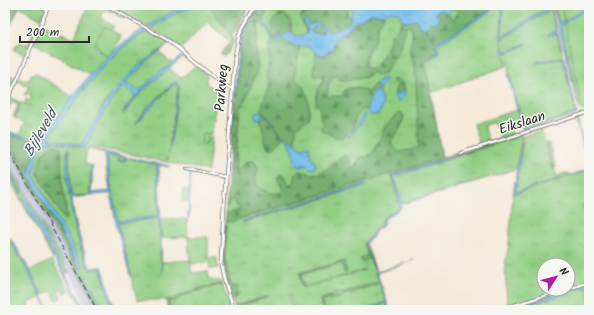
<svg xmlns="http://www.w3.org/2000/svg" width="594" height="315" viewBox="0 0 594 315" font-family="Kalam,sans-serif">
<defs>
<pattern id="grass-tufts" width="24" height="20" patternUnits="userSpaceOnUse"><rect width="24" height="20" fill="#90cd82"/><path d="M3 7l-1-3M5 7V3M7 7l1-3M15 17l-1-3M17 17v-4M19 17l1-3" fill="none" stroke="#7cb070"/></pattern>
<pattern id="forest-firs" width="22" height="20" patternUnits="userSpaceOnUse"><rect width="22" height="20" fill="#74b070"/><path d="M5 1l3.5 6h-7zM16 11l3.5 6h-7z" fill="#5f8f5c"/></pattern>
<pattern id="water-ripples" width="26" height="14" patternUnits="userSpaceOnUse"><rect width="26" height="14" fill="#72bdeb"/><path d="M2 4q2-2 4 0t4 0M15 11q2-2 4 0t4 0" fill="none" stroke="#5e9abf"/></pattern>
</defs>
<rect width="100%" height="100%" fill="#f6f6f2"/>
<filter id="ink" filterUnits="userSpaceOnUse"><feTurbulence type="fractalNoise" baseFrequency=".025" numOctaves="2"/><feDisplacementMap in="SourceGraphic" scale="8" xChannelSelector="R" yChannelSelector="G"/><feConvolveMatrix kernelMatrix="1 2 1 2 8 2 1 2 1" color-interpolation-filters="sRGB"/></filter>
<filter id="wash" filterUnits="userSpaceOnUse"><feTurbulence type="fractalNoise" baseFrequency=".012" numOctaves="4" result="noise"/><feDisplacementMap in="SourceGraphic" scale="16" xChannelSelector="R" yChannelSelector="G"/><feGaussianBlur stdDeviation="0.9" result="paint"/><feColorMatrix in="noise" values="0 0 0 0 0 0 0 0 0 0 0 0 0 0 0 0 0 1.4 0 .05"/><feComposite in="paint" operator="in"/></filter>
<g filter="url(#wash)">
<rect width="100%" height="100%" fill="#f4e9d8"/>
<!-- industrial -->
<path fill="#c2c1dc" d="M5 141 85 284 99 310H89L5 156Z"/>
<!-- grass -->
<path fill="url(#grass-tufts)" stroke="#5e7c56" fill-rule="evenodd" d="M20 5H46L41 19 29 13 28 11 19 7Z
M88 5H103L125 17 124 19 105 9 100 18 114 26 111 30 105 26 99 51 108 56 90 75 34 43 42 24 74 39Z
M110 5H189L177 9 147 27Z
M199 5H209L232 37 233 38 230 42 207 22 181 49 170 40 151 28 176 13Z
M265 5H503L502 6V25L503 7 505 5H550L549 7 503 36H501V40L552 8 556 30 549 35 557 33 563 57 538 61 537 63 563 58 576 113 526 130 524 129 508 70 510 68 504 55 507 66 431 93 442 157H444L445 159 390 176 392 177 400 207 383 218 380 227 375 230 370 238 364 242 367 255 375 271 386 302 364 310H324L322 304 324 300 333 298V296L320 300 323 310H294L290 294H288L292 310H238L237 307 268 297V296L234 306C232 300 233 292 238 287L231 286 225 261 226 227 224 226 225 222 233 221 429 162 226 214V206H228L232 198 233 199 241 99 251 32ZM365 184V186L243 222ZM344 261V272L342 263 301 275 304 287 365 270 302 288 299 273Z
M554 5H587V7L561 23H559Z
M589 8V110L583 112 579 107 561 26 569 20Z
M35 27 36 28 25 55 14 50 17 44 23 42 22 44 24 45 25 43 28 45Z
M148 31 170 43 160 51 169 62 171 61 173 63 156 75 138 92 125 83 151 58C139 65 110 94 103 106 96 117 91 135 82 144L79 145 50 139 49 137C79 97 102 56 148 31Z
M196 66 207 75 206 83 217 91 212 134H202L206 145 208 137H212L208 171 167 162 168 157H167L166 162 121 152 91 147 86 152 85 164 91 166 90 195 72 196 71 194 69 150C68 158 67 166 67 174 68 199 78 249 90 270L100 268 101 269 113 310H104L82 273 102 310H99L5 141V135L26 174 29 175 31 179H29L35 187V189L78 268 81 269 83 267 82 264 33 174 39 152 48 141 85 148 101 116 121 87H125L135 94 136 95 124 110V114L137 96 169 68 181 78ZM176 81 179 87 169 147 178 88 176 83 165 92 136 123 148 107ZM54 145 61 147V149L62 182 67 217 55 204 37 173 43 153Z
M36 73 73 97 40 142 19 135 25 123 15 118 21 103 10 98V97L27 105 25 103 26 99 29 101 31 99 30 93 24 95 29 86 18 81 20 77 29 81 31 74Z
M10 75 18 79 5 103 6 98 5 97V77L9 79Z
M517 110 521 125 510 129 512 134 501 139 499 135 502 133V129L500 128 497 129 495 123H491L484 127 487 135 486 140 489 139 490 142 480 146 473 124Z
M541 130 545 142 547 143 546 147 552 168 554 169 557 176 568 172 569 175 538 186 589 170V205L581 208 589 206V284L509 308 508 310H492L507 305 505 265 509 243 513 194 522 135 521 155 524 136ZM520 156 516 191V192L536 187 514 194ZM544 265H568V289H544Z
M523 131 520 136 521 135V138L516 169 402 204 394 176 518 137 519 132Z
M107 155 125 158 124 161H117L124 162 127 158H130L157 165 159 217 118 221 113 197 111 195 112 194Z
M5 156 69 272 66 274 28 203 22 199 55 258 53 259 5 171V166L21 193V191L5 162Z
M159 219 162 272V262L190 260 188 237 161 238 160 219H187L188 237H208V258H217L218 268 210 269 209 262 192 264 191 260H190L192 273 208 271 209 280 221 281 231 310H170L168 302C176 301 175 301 182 296 192 291 209 287 220 285L203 287 185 294 173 300H137L118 224 158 218Z
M5 234 22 260 41 297 29 303 32 310H5Z
M52 260 69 291 64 294 61 288 58 289 61 298 56 300 51 291 42 295 30 271Z
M589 287V310H511Z
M386 303 389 310H367Z"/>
<!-- forest -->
<path fill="url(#forest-firs)" stroke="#506e4e" d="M5 5H20L7 33H5Z
M209 5H250L232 37Z
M259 5H269L262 24 252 18Z
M316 5 321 7 326 5H349L347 14 351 20 348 24 331 32 324 28 320 24 309 26 308 21H304L307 28 306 32 300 17 302 14 312 13 311 12 312 8Z
M458 5H498L438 42 429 34 436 43 435 45 438 53 425 61 442 158 233 221 225 222 226 214 240 210 232 198 228 206H226L239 54 243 35 251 20 258 23V33L256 46 258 68 244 104 239 107 234 172 236 171 247 161H254C262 171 255 173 256 182 257 191 275 195 282 192L281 185 277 179 280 175H285L288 184H292L295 181 294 175 299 171 313 174 324 171 328 169 333 162 346 155 350 160V165L353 168 361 157H367L372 153 375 150 376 144 380 140 385 126 398 113H402C407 124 394 135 391 144L399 152 411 150 419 147 415 66C411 60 409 54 410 47 411 40 414 35 411 27L406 26 404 31 402 43 394 59 389 64 386 72 378 75 372 72C368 79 363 78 356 78 350 79 347 81 340 80L338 77 334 76C328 82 329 83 328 90 328 92 327 94 327 96L330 98 333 96H341L346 89 358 87 367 92C371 90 372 85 376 83L378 90C372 94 368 103 367 110L363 109 356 117 352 130 343 137H335L320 129 323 126 320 116V108L316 104C316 93 319 87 324 79L320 75 315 77 313 71 316 53 319 55 329 52 333 49 335 39 348 30 354 22 359 21 370 14 384 15 378 27 373 45C367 49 365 58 365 66L367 68 371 69 379 62 389 45 391 35 398 28 402 19 405 22 416 19C421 23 419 27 426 29L428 32 426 27 430 23H435L437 17 436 13 443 10 446 15 448 14 452 20 454 19 457 13 456 8Z
M280 14H284C295 24 289 20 292 32L274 39C272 27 269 22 280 14Z
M317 26 320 27 323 30V33L319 34 311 32V30Z
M233 38V44L224 57 220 54Z
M283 38 294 46 299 47C300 59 293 68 296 80 309 89 310 103 309 118L296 128 295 141H290L288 138 284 137 273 149 268 148C263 140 264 129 260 120L263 114C270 119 277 127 280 135L282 137C276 128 271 117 260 112 264 103 265 94 269 86L266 77 270 61 269 50 272 39 278 41Z
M396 79C402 80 404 85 405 90H404L400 94H394L397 86 392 80Z
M10 98 21 103 15 118 13 117 18 104 12 102 7 114 5 113V109Z
M5 132 40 143 34 157 29 175 27 174Z
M519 132 518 136 445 159 444 157 459 151 463 152Z
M547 143H549L556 168H552L546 147Z
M54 145 61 147V149L62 182 67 217V219L64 220 37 173C40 161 42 149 54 145Z
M29 179H31L78 264 79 267 78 268Z
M224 226H226L225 261 231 286 239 287 236 290 239 294 232 301 225 280 223 263Z
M364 242H365L374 269 369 258 364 262H362L360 258 367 255Z
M344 261 347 272H344L342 263 301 274 304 287 302 288 299 273Z
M377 282 378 284 342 296 341 293Z
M221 284 182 296 177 301 168 302 170 310H168L166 300C173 301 177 297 184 294 195 289 209 286 221 284Z
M334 292H339L340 298 324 300 322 304 324 310H323L320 300 332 296Z
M269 296 237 307 238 310H235L234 306Z"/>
<!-- green -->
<path fill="#90cd82" stroke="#5e7c56" d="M561 5H589V105L582 107Z
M105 26 121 36 112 52 108 56 99 51 100 48 94 44Z
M202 133 208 134 206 145H201Z
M183 189 189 190 188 201H182Z"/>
<!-- water -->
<path fill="url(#water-ripples)" stroke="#4e748b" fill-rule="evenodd" d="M189 5H199L176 13 151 28 154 31 147 27 177 9Z
M258 5H259L252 17 253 19C245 24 242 37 240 46L228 179 238 49 243 30Z
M353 5H458L456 8 452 9 446 15 442 9 437 11 436 15 440 17 436 23H430L426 27 428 32 425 28H421L416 19 409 22 402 20 400 13 391 11 384 15 370 14 359 21 354 22 348 30 335 39 333 49 323 55 316 53 309 46C296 48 294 46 283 38L278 41C271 39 269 38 269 31L263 26 264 25 269 28 271 37 274 39 292 32 297 36 305 35 308 30 304 21 305 19 308 21 309 25 317 23 331 32 350 22ZM315 26 320 27 323 30V33L319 34 311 32V30Z
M498 5H501L502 7 505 5 503 7 502 36H503L549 7 550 5H551L552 8 501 39 505 52 527 43 528 44 504 54 501 39 502 8 499 6 437 45 439 54 428 60V59L438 53 435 45 436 43 429 34 438 42Z
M553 5 559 23H561L587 7V5L589 6V8L569 20 561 26 578 104Z
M552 11 562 49H561L557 33 549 36 548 34 556 30 551 12Z
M144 28 152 33 147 31C102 56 79 97 49 137L50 139 79 145 82 144 104 105 118 86 140 64 170 43 144 64 125 83 139 91 156 75 182 56 188 60 183 57 150 84 137 96 123 114 122 113 136 95 125 87H121L101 116 85 148 50 141 47 142 39 152 33 174 82 264 83 267 81 268 83 273 104 310H102L82 274 80 268H78L79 267 78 264 29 175 34 157 40 143 5 132 26 174 5 135V130L41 142C62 111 84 77 112 52 122 43 133 36 144 28Z
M564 57 575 104H574L563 58 537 63V62Z
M508 74H509L524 129 526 131 524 132 522 129Z
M383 77 385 79C384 83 381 84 380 88 377 96 389 102 378 114L371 115 370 116C364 108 370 96 378 90L376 83Z
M176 81 179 87 169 154 178 88 176 83 165 92 136 124 148 107Z
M402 90H405V94L401 101H397L395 98 394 94H400Z
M576 107 577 114 528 130V129L576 113Z
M257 111C272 116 274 126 282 137L280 135 278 130 265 115 263 114 261 118 256 119 255 114Z
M364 113 366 116C364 122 362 123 358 127 353 131 353 136 346 138L351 134Z
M578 117 577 119 589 162V167L576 120 566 122V121Z
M284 137H287L290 141H295L297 145 302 148 309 146 311 157 315 163V167L314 169H311L307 165 299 167C291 164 296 160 294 153 293 148 287 139 284 137Z
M68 149 71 196H86L72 198C74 222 82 246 90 268L102 267 103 269 115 310H113L101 269 100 268 90 270C78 250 61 171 68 149Z
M92 149 127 157 124 162 117 160 124 161 125 158 107 155 112 195 109 194 90 195 91 166H93L91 193 110 191 106 168 105 153Z
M462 154V155L394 177 402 204 472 183 402 204 400 209 384 219 383 226 375 231 373 237 366 243 376 271 377 272 414 260 377 273 390 310 386 303 367 310H364L386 302 365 242 370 238 374 231 380 227 383 218 400 207 393 177 390 176Z
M519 156 521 157 516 191 517 192 536 186V187L514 194Z
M130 158 170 166 169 167 159 165 162 273 159 220 158 218 118 223 131 275H130L116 224 111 197H113L118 221 159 216 157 165Z
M5 162 21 191V194L5 166Z
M589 169V170L538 186Z
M189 170 199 173 191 172 189 218H188L190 172 188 171Z
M365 184V186L243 222V221Z
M23 197 28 203 66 274 67 273 66 275 83 305V307L81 306 22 199Z
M5 232C24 254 36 284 49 310H48L22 260Z
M589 284V287L508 310 509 308Z"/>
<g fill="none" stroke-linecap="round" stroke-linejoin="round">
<!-- stream -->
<path stroke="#72bdeb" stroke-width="1" d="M72 271H73"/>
</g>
</g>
<g filter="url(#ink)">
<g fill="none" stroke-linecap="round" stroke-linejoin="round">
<!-- minor casing -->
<g stroke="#716e68" stroke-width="4">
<path id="minor" d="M106 5 169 41 223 85 233 89
M5 105 17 80 49 5
M461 153 589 112
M187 169 226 177
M568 289 589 282
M498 310 567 289"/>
</g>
<!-- tertiary casing -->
<g stroke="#716e68" stroke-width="4.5">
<path id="tertiary" d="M234 310 224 278 221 265 224 205 235 56 239 36 243 27 256 5"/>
</g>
<!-- minor -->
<use href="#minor" stroke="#fff" stroke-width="2.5"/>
<!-- tertiary -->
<use href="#tertiary" stroke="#fff" stroke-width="3"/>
<!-- rail -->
<path stroke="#2b2b2b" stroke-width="1" stroke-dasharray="6 3" stroke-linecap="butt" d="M5 143 97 310"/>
</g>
</g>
<g text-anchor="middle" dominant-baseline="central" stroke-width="3" stroke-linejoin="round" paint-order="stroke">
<!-- street labels -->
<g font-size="14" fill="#2b2b2b" stroke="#f6f6f2">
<text transform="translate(222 88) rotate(-86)">Parkweg</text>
<text transform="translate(522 123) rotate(-18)">Eikslaan</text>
</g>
<!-- water labels -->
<g font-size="15" font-style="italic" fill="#405765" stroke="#f6f6f2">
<text transform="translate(41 133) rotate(-60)">Bijleveld</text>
</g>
</g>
<!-- margin -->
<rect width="594" height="315" fill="none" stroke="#f6f6f2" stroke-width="20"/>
<!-- north arrow -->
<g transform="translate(556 277) rotate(54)"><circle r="19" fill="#f6f6f2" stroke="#a5a5a2"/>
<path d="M0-3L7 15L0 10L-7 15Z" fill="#b5179e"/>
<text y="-6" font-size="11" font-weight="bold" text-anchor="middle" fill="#2b2b2b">N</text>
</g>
<!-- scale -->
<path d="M20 36v6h69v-6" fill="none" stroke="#2b2b2b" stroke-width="2"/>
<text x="26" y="36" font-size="12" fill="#2b2b2b" stroke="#f6f6f2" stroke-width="3" paint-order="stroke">200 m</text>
</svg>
